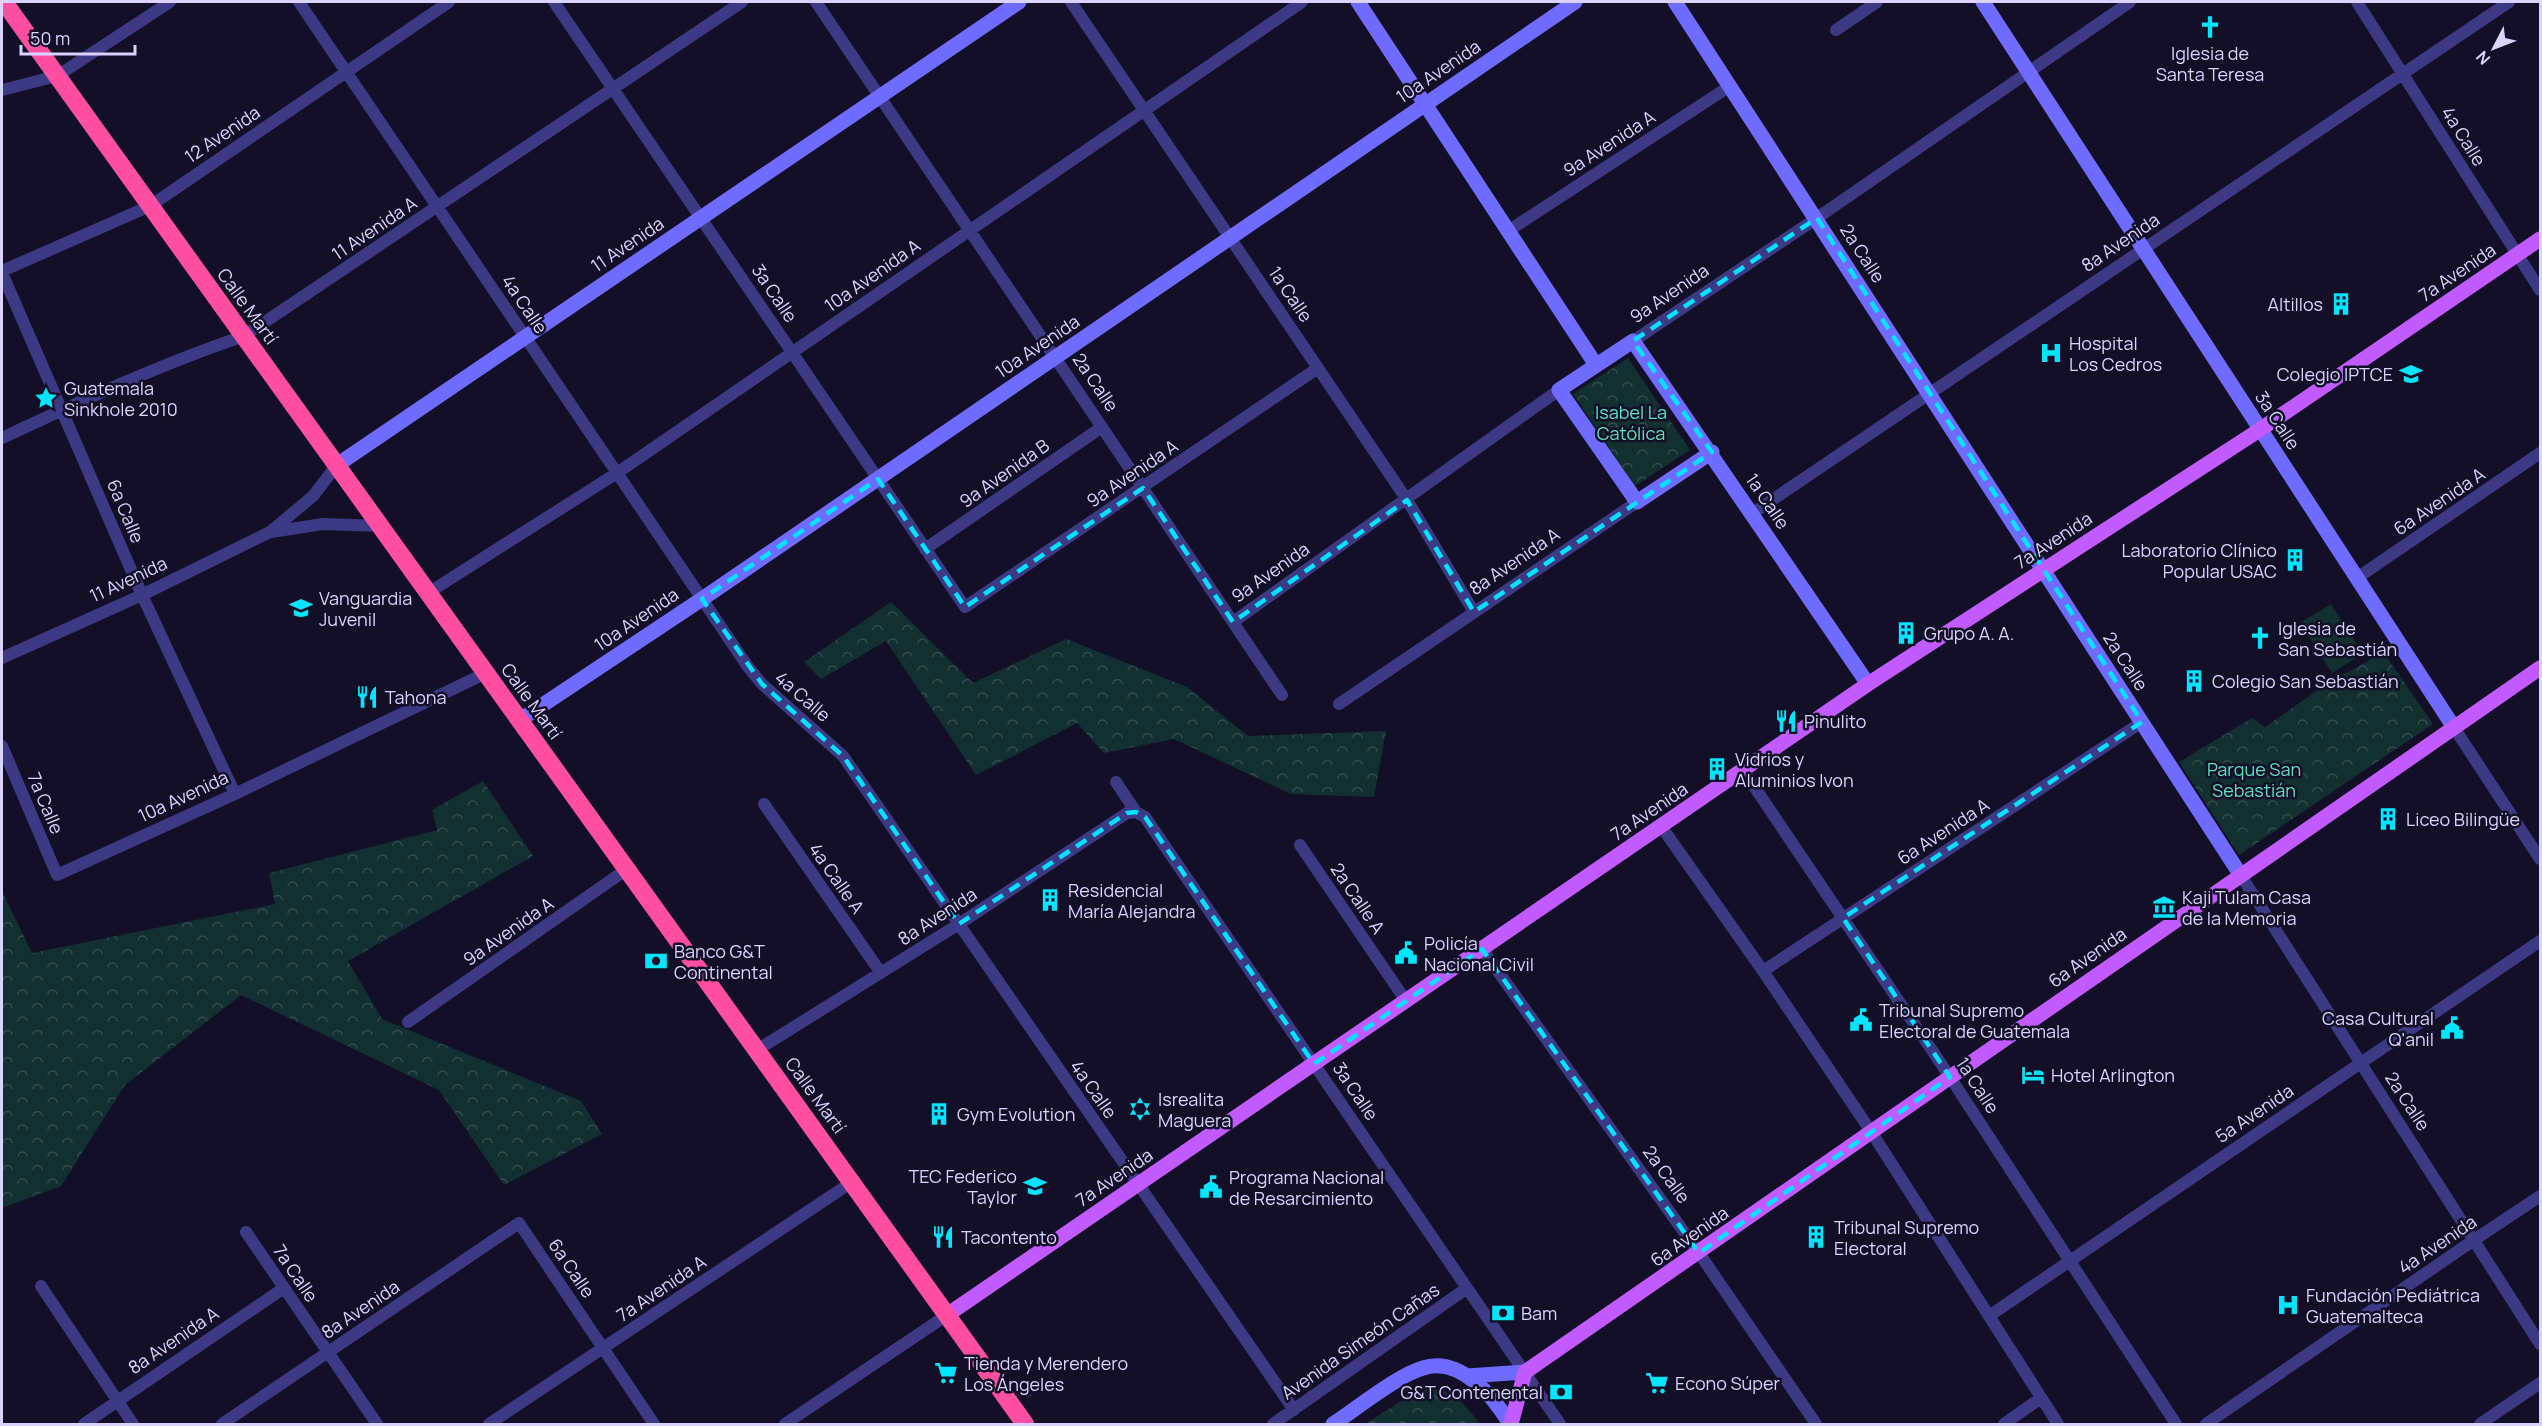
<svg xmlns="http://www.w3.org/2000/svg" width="2542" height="1426" viewBox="0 0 2542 1426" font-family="Manrope,sans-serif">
<defs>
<pattern id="forest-crowns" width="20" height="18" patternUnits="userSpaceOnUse" patternTransform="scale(1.5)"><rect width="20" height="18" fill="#12302f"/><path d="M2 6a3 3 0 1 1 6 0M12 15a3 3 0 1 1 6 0" fill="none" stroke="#344d4e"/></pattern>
</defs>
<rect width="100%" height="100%" fill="#130f26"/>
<!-- grass -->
<path fill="#12302f" d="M2331 604 2363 654 2332 673 2300 623Z"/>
<!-- forest -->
<path fill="url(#forest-crowns)" d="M1628 358 1690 450 1635 486 1573 394Z
M891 602 973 683 1066 639 1187 687 1248 736 1386 731 1374 797 1291 794 1174 739 1104 753 1077 723 976 775 886 641 821 679 804 662Z
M2381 649 2433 724 2239 855 2179 762 2252 718 2265 727 2331 681 2368 661Z
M483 781 533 856 348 961 382 1019 581 1101 602 1134 504 1185 439 1090 241 995 125 1085 61 1186 2 1208V891L32 953 275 904 269 873 437 830 432 810Z
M1422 1388C1449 1385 1465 1404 1480 1424H1365Z"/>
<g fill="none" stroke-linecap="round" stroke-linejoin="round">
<!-- street -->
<path stroke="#3d3a85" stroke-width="12" d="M299 2 748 667 762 684 843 756 1294 1410
M554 2 965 607 1318 368
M816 2 1282 695
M1071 2 1407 500 1474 612
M2357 2 2540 290
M1836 30 1877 2
M2 90 57 76 170 2
M1508 231 1730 86
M2 271 150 206 449 2
M2 273 142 595 235 794
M1633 341 1817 218 2130 2
M2 438C81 401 161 364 244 336L742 2
M1753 513 2509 2
M271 532 323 524 381 526
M925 549 1102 427
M2357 578 2540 453
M428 593 617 473 1302 2
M1233 622 1559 390
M2 658 142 595 270 532 313 496 337 465
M1339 704 1637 502
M2453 726 2540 859
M2 746 57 875 235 794 486 673
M1743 770 1950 1077 2176 1424
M1116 782 1136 812 1145 817 1560 1424
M764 804 881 973
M1661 826 1763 971 1872 1133 2058 1424
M1300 845 1406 1001
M2240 874 2540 1344
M1482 949 1699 1253 1816 1424
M1763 971 2142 722
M408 1022 627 869
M757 1050 959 924 1127 813 1136 812
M246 1232 377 1424
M41 1286 133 1424
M1989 1316 2540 941
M84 1424 284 1288
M222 1424 519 1223 654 1424
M489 1424 852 1182
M785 1424 947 1315
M1273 1424 1467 1288
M2004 1424 2041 1398
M2206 1424 2474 1240 2540 1196
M2480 1424 2540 1383"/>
<!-- secondary -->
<path stroke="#6f6bff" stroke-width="15" d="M1358 2 1596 365
M1675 2 2240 874
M1983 2 2453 726
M1712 452 1637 502 1559 390 1633 341 1868 684
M337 465 1019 2
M520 720 702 599 1575 2
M1467 1376 1525 1372
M1333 1424C1356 1409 1398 1375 1423 1368 1460 1356 1494 1397 1510 1424"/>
<!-- primary -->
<path stroke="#c25bff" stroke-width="15" d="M947 1315 1868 684 2261 429 2540 239
M1511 1424 1525 1372 2540 668"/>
<!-- highway -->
<path stroke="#ff4fa3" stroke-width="18" d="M4 2 1025 1424"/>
</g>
<!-- marked area -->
<path fill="none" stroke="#00e5ff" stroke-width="4.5" stroke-dasharray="12 8" stroke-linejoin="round" d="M1817 218 2142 722 1843 918 1950 1077 1699 1253 1482 949 1314 1064 1145 817 1136 812 1127 813 959 924 843 756 762 684 702 599 878 479 965 607 1143 488 1233 622 1407 500 1474 612 1712 452 1633 341Z"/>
<!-- icons -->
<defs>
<g id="church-bare" transform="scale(1.8)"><path d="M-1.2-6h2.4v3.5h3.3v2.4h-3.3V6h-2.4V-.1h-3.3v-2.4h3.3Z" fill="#00e5ff" stroke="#130f26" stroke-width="2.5" paint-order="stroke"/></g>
<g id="building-bare" transform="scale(1.8)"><path d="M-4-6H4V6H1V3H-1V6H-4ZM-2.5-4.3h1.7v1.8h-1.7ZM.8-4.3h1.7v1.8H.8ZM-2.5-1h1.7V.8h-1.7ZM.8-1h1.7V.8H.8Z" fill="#00e5ff" stroke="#130f26" stroke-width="2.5" paint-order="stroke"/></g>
<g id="hospital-bare" transform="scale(1.8)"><path d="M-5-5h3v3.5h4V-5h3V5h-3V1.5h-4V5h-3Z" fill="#00e5ff" stroke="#130f26" stroke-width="2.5" paint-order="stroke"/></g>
<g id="school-bare" transform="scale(1.8)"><path d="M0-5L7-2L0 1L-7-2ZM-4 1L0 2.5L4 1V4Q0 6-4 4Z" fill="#00e5ff" stroke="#130f26" stroke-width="2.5" paint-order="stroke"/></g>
<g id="sight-bare" transform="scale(1.8)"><path d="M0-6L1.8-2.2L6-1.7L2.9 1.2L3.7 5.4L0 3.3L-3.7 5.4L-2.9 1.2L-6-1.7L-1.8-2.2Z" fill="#00e5ff" stroke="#130f26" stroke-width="2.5" paint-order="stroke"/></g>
<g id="restaurant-bare" transform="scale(1.8)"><path d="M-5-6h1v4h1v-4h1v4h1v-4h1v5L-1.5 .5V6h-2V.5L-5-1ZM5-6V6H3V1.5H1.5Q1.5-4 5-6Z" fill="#00e5ff" stroke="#130f26" stroke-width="2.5" paint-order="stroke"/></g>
<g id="museum-bare" transform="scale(1.8)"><path d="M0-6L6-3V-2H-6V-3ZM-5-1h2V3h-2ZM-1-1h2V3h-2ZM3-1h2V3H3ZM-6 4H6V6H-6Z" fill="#00e5ff" stroke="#130f26" stroke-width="2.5" paint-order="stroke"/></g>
<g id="civic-bare" transform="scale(1.8)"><path d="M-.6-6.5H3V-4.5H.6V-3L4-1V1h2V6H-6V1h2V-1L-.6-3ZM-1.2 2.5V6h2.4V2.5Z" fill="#00e5ff" stroke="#130f26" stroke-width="2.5" paint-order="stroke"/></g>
<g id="bank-bare" transform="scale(1.8)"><path d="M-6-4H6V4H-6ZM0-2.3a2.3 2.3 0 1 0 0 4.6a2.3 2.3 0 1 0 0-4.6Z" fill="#00e5ff" stroke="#130f26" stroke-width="2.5" paint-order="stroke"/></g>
<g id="hotel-bare" transform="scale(1.8)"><path d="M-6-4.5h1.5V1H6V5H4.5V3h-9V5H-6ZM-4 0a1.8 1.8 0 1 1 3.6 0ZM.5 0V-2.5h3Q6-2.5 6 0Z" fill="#00e5ff" stroke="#130f26" stroke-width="2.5" paint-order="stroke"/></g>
<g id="synagogue-bare" transform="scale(1.8)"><path d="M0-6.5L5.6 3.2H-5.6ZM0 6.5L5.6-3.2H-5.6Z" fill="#00e5ff" stroke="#130f26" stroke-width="2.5" paint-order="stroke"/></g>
<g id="supermarket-bare" transform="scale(1.8)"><path d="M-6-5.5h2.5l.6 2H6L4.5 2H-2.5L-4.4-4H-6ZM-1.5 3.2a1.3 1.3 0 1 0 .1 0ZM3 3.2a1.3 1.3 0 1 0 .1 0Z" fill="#00e5ff" stroke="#130f26" stroke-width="2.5" paint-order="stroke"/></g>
</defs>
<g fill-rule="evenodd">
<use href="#church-bare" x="2210" y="27"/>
<use href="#building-bare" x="2341" y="304"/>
<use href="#hospital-bare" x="2051" y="353"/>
<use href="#school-bare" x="2411" y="374"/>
<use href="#sight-bare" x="46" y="398"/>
<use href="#building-bare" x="2295" y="560"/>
<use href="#school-bare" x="301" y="608"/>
<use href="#building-bare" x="1906" y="633"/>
<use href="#church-bare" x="2260" y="638"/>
<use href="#building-bare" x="2194" y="681"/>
<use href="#restaurant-bare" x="367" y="697"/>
<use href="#restaurant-bare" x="1786" y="721"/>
<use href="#building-bare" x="1717" y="769"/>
<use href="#building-bare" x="2388" y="819"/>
<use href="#building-bare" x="1050" y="900"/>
<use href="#museum-bare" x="2164" y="907"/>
<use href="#civic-bare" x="1406" y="953"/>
<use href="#bank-bare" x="656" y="961"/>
<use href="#civic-bare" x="1861" y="1020"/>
<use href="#civic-bare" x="2452" y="1028"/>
<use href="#hotel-bare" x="2033" y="1075"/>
<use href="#synagogue-bare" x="1140" y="1109"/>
<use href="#building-bare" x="939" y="1114"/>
<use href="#school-bare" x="1035" y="1186"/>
<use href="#civic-bare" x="1211" y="1187"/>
<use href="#restaurant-bare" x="943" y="1237"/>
<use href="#building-bare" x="1816" y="1237"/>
<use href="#hospital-bare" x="2288" y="1305"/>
<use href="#bank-bare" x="1503" y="1313"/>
<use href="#supermarket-bare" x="946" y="1373"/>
<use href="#supermarket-bare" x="1657" y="1383"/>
<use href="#bank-bare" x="1561" y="1392"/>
</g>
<g text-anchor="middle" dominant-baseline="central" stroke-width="5" stroke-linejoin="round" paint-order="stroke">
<!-- poi labels -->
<g font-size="18" fill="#d9d4ff" stroke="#130f26" text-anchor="start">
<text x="2210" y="53" text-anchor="middle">Iglesia de<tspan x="2210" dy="21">Santa Teresa</tspan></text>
<text x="2323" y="304" text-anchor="end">Altillos</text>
<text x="2069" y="343">Hospital<tspan x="2069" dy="21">Los Cedros</tspan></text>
<text x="2393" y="374" text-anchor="end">Colegio IPTCE</text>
<text x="64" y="388">Guatemala<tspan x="64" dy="21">Sinkhole 2010</tspan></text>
<text x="2277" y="550" text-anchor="end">Laboratorio Clínico<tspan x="2277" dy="21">Popular USAC</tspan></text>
<text x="319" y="598">Vanguardia<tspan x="319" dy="21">Juvenil</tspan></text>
<text x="2278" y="628">Iglesia de<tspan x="2278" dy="21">San Sebastián</tspan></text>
<text x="1924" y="633">Grupo A. A.</text>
<text x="2212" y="681">Colegio San Sebastián</text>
<text x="385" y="697">Tahona</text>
<text x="1804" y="721">Pinulito</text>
<text x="1735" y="759">Vidrios y<tspan x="1735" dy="21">Aluminios Ivon</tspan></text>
<text x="2406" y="819">Liceo Bilingüe</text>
<text x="1068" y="890">Residencial<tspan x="1068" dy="21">María Alejandra</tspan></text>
<text x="2182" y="897">Kaji Tulam Casa<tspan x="2182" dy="21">de la Memoria</tspan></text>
<text x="1424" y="943">Policía<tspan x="1424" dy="21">Nacional Civil</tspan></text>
<text x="674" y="951">Banco G&amp;T<tspan x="674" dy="21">Continental</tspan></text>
<text x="1879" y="1010">Tribunal Supremo<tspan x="1879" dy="21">Electoral de Guatemala</tspan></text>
<text x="2434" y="1018" text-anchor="end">Casa Cultural<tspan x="2434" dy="21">Q'anil</tspan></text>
<text x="2051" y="1075">Hotel Arlington</text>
<text x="1158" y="1099">Isrealita<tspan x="1158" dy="21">Maguera</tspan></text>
<text x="957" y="1114">Gym Evolution</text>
<text x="1017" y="1176" text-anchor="end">TEC Federico<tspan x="1017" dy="21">Taylor</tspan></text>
<text x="1229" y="1177">Programa Nacional<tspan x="1229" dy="21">de Resarcimiento</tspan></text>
<text x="1834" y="1227">Tribunal Supremo<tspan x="1834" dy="21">Electoral</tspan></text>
<text x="961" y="1237">Tacontento</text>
<text x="2306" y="1295">Fundación Pediátrica<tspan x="2306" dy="21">Guatemalteca</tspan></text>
<text x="1521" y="1313">Bam</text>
<text x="964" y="1363">Tienda y Merendero<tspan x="964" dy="21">Los Ángeles</tspan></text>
<text x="1675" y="1383">Econo Súper</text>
<text x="1543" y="1392" text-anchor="end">G&amp;T Contenental</text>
</g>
<!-- street labels -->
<g font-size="18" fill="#d9d4ff" stroke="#130f26">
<text transform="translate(1438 71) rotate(-34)">10a Avenida</text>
<text transform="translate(222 134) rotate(-34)">12 Avenida</text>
<text transform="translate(2464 136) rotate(58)">4a Calle</text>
<text transform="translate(1609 143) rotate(-33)">9a Avenida A</text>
<text transform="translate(374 228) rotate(-34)">11 Avenida A</text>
<text transform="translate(2120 242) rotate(-34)">8a Avenida</text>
<text transform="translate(627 244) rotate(-34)">11 Avenida</text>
<text transform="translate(1863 253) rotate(57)">2a Calle</text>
<text transform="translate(2457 272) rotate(-34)">7a Avenida</text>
<text transform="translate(872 275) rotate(-35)">10a Avenida A</text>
<text transform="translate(775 293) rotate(56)">3a Calle</text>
<text transform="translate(1669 293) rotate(-34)">9a Avenida</text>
<text transform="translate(1291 294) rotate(56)">1a Calle</text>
<text transform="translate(525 304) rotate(56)">4a Calle</text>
<text transform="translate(248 306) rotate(54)">Calle Martí</text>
<text transform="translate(1037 346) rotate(-34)">10a Avenida</text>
<text transform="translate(1096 382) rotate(56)">2a Calle</text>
<text transform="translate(2278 420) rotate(57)">3a Calle</text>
<text transform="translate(1004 473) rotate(-35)">9a Avenida B</text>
<text transform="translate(1132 473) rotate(-34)">9a Avenida A</text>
<text transform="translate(1768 501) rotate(56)">1a Calle</text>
<text transform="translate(2439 501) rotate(-34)">6a Avenida A</text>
<text transform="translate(126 511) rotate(67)">6a Calle</text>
<text transform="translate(2053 540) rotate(-33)">7a Avenida</text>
<text transform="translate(1514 561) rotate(-34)">8a Avenida A</text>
<text transform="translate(1270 572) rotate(-35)">9a Avenida</text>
<text transform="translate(128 579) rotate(-25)">11 Avenida</text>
<text transform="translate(636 619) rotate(-34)">10a Avenida</text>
<text transform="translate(2126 661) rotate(57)">2a Calle</text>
<text transform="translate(803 696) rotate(41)">4a Calle</text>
<text transform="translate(532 701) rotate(54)">Calle Martí</text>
<text transform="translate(183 796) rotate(-25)">10a Avenida</text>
<text transform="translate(46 803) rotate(67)">7a Calle</text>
<text transform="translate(1649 811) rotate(-34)">7a Avenida</text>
<text transform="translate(1943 831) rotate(-33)">6a Avenida A</text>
<text transform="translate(837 878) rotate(55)">4a Calle A</text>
<text transform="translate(1358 898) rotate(56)">2a Calle A</text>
<text transform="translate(937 916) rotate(-33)">8a Avenida</text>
<text transform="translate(508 931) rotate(-35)">9a Avenida A</text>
<text transform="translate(2087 957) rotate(-35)">6a Avenida</text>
<text transform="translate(1978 1085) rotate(57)">1a Calle</text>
<text transform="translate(1094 1089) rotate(55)">4a Calle</text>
<text transform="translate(1356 1091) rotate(56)">3a Calle</text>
<text transform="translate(816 1095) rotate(54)">Calle Martí</text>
<text transform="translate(2408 1101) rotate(57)">2a Calle</text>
<text transform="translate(2254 1113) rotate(-34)">5a Avenida</text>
<text transform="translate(1667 1174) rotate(54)">2a Calle</text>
<text transform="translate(1114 1177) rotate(-34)">7a Avenida</text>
<text transform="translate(1689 1236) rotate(-35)">6a Avenida</text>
<text transform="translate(2437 1244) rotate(-34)">4a Avenida</text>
<text transform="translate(572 1268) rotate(56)">6a Calle</text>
<text transform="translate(296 1273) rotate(56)">7a Calle</text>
<text transform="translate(661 1288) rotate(-34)">7a Avenida A</text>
<text transform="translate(360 1309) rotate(-34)">8a Avenida</text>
<text transform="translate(173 1340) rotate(-34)">8a Avenida A</text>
<text transform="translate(1360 1341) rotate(-35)">Avenida Simeón Cañas</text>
</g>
<!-- park labels -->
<g font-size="18" fill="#5fe0c0" stroke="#130f26">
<text x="1631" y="412">Isabel La<tspan x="1631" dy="21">Católica</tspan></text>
<text x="2254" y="769">Parque San<tspan x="2254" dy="21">Sebastián</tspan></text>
</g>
</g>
<!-- border -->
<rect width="2542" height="1426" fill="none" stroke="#d9d4ff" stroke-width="6"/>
<!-- north arrow -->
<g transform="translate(2494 48) rotate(228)" stroke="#130f26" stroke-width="4.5" paint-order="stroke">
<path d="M0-4.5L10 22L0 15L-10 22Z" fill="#d9d4ff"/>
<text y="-9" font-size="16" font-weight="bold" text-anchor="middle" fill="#d9d4ff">N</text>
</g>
<!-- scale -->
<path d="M21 45v9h114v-9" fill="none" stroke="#d9d4ff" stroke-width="3"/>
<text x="30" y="45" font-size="18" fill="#d9d4ff" stroke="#130f26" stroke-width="4.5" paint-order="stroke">50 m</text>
</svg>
